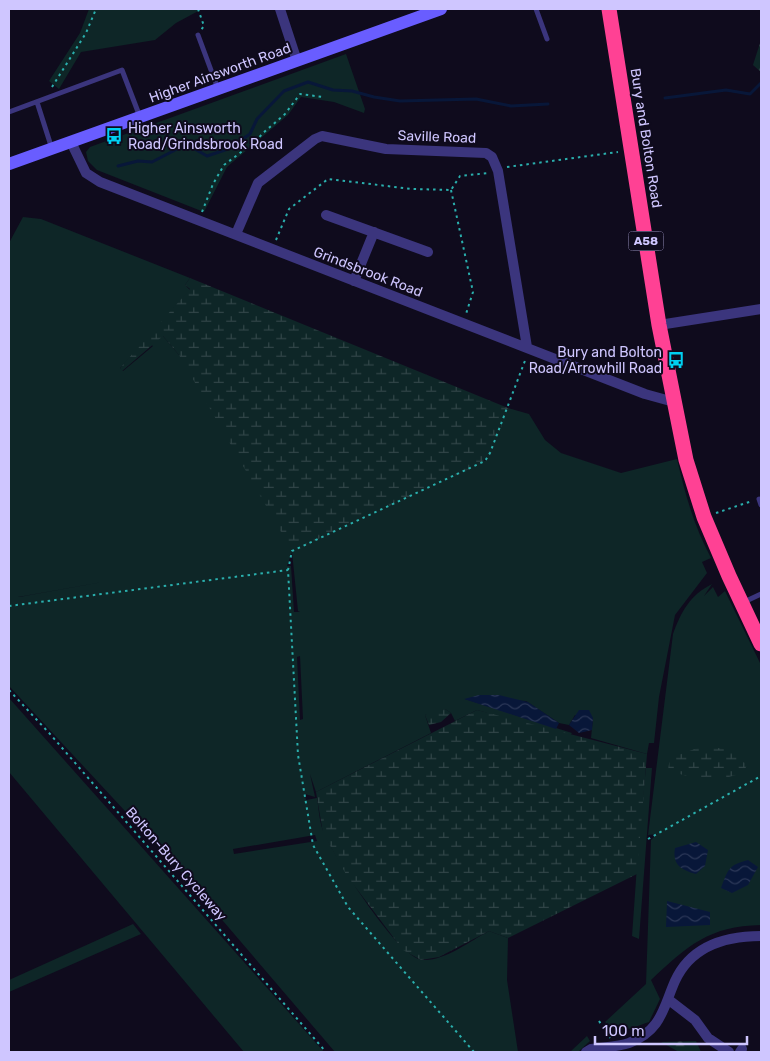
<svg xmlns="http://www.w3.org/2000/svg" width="770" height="1061" viewBox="0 0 770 1061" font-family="Rubik,sans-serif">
<defs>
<pattern id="forest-firs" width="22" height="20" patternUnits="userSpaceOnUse" patternTransform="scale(1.25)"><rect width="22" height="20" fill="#0e2627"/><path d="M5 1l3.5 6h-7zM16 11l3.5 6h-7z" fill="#304447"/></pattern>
<pattern id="wetland-marsh" width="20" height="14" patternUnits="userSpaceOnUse" patternTransform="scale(1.25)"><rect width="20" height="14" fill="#0e2627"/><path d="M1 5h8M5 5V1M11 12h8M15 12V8" fill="none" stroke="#304447"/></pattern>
<pattern id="water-waves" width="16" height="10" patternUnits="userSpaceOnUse" patternTransform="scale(1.25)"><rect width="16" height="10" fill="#081739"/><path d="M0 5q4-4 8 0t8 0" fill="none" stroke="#2b3757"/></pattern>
</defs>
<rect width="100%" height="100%" fill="#0f0b1d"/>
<!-- green -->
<path fill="#0e2627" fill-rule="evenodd" d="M89 9H202L176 23 155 40 81 52 59 89 49 81 80 33Z
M346 54 365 109 364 113 334 102 301 97 288 115 227 167 204 212 97 170 88 161 86 152 90 147Z
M23 217 41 219 190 278 185 285 190 290 173 309 163 336 179 355 485 461 508 408 529 414 545 440 561 453 621 473 677 459C685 494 694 526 711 558L702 562 707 573 675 615 659 697 654 743H649L647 754 591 738 593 718 575 715 569 725 559 723 526 701 465 699 572 733 569 737 477 710 455 721 451 713 445 709 425 715 431 733 316 792 310 774 315 797 305 794 306 800 317 798C319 809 319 824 325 835 336 859 398 959 423 960 445 961 470 941 489 931L508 938 507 980 518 1052H335L176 866 9 686V243ZM146 341 153 346 123 371 120 368ZM292 552 298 611 300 612H294L291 566H287ZM114 580 19 597H18ZM300 656 303 719 300 720 297 657ZM315 835 317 841 234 854 233 849Z
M712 584 704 596 713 587 718 597 725 591 761 665V925C709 926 687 946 651 980L660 999 649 1022C631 1028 619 1036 605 1022L646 984 651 840 657 834 648 835 673 634C681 612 690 595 712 584Z
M9 698 324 1052H244L9 772Z
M646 768H652L639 939 632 936 640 823Z
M133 924 141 934 9 992V980Z
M587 1036 590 1041 578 1052H570Z"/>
<!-- forest -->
<path fill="url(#forest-firs)" d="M761 40V72L753 65Z
M696 1041 701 1052H679L661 1042Z"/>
<!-- wetland -->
<path fill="url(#wetland-marsh)" d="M190 278 508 408C501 426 495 454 478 465L292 551 179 355 163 336 122 371 120 368 190 289 185 285Z
M445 709 451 713 441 722 429 725 425 715 434 710Z
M477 710 647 754 637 874 508 938 489 931 439 957 421 960 403 950 347 876 323 833 316 792Z
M703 746 732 750 747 765 743 773C712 783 699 781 668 770L670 758Z"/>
<!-- water -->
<path fill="url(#water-waves)" d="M479 695H499L528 702 559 723 556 729 464 699Z
M579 710H589L593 718 592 730 579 733 569 725Z
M696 842 708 850 705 866 696 874C681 870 672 865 675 848Z
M748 860 758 867 748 885 732 893 721 888C728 870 728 865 748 860Z
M667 901 710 912V925L666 927Z"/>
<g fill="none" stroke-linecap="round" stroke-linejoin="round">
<!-- stream -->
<path stroke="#081739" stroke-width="3" d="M665 98 726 90 750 94 761 83
M118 166 138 161 152 162 179 148H193L207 156 228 149 250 134 257 119 284 91 308 82 333 90 352 91 374 97 400 101 476 99 511 106 548 104"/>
<!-- path -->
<path stroke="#2aafad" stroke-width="2" stroke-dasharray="2.5 4" stroke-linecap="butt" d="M198 9 204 26 201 30
M52 87 86 33 96 9
M507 167 618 152
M451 190 473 292 466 314
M202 212 213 184 224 165 256 141 263 133 285 114 300 94 323 97
M276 240 289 209 328 179 412 189 451 190 460 176 488 173
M716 513 752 501
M9 606 288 570
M9 690 50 734 326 1052
M648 839 761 776
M599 1021 610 1038
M474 1052 348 907 313 845 298 755 288 570 292 551 485 461 490 453 526 358"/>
<!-- lane -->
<path stroke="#3b357d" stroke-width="5" d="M536 9 547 39
M198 35 218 89
M37 102 52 149
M9 112 122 70 140 117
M759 499 761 505
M744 602 761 594"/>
<!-- street -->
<path stroke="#3b357d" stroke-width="10" d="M280 9 297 61
M71 142 86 173 100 182 645 394 674 402
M326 215 428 252
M236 234 258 183 315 139 322 136 386 149 486 153 492 157 498 171 527 347
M354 281 374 232
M659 325 761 309
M669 1000 695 1020 708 1038 729 1052
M586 1052 591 1049C603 1047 618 1047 629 1043 662 1030 663 1008 675 981 691 946 726 936 761 936
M740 1052 742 1049"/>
<!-- secondary -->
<path stroke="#695dff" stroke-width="12" d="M9 164 441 9"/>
<!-- highway -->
<path stroke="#ff4194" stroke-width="15" d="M609 9 659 325 686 460 704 517 729 576 761 644"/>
</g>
<!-- icons -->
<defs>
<g id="bus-bare" transform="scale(1.35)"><path d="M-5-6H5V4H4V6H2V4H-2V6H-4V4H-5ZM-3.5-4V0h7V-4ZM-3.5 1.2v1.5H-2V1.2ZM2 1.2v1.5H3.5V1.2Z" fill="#00cff1" stroke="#0f0b1d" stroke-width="2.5" paint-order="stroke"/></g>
</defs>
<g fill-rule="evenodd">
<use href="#bus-bare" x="114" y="136"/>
<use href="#bus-bare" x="676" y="360"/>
</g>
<g text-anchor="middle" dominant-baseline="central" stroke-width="4" stroke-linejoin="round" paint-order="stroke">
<!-- shield labels -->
<rect fill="#0f0b1d" stroke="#958ebb" stroke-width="1" x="628.5" y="231.5" width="35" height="19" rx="4"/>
<g font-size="12" font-weight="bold" fill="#cfc6ff">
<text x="646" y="241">A58</text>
</g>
<!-- street labels -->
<g font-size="14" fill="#cfc6ff" stroke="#0f0b1d">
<text transform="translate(220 73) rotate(-20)">Higher Ainsworth Road</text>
<text transform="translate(437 137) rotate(2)">Saville Road</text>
<text transform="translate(646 138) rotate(81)">Bury and Bolton Road</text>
<text transform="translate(368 272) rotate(21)">Grindsbrook Road</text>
<text transform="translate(176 864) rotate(49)">Bolton-Bury Cycleway</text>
</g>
<!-- poi labels -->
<g font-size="14" fill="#cfc6ff" stroke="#0f0b1d" text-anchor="start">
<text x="128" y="128">Higher Ainsworth<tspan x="128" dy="16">Road/Grindsbrook Road</tspan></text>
<text x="662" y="352" text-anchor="end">Bury and Bolton<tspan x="662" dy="16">Road/Arrowhill Road</tspan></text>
</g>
</g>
<!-- border -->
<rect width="770" height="1061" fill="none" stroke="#cfc6ff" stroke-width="20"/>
<!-- scale -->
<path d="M595 1036v8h152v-8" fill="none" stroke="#cfc6ff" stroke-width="2.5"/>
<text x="602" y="1036" font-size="15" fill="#cfc6ff" stroke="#0f0b1d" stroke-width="4" paint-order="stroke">100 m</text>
</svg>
